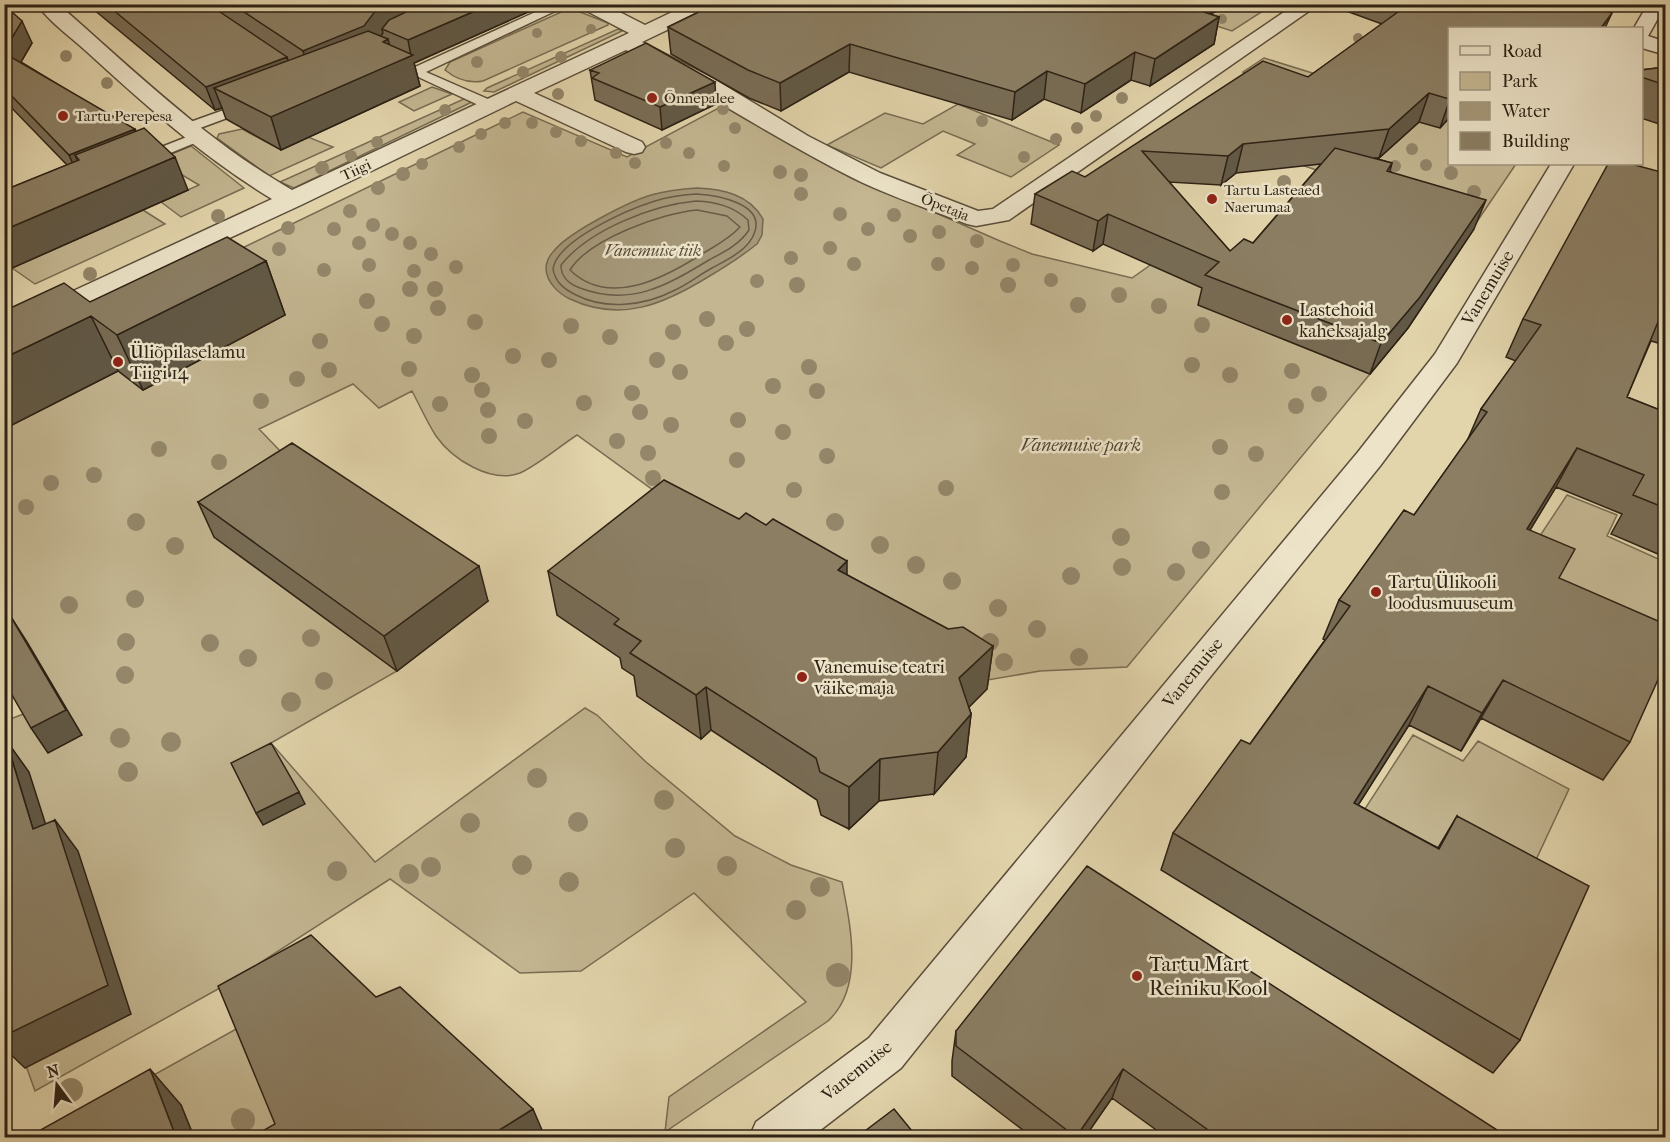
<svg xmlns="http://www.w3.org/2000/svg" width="1670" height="1142" viewBox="0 0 1670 1142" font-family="'IM FELL French Canon',serif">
<rect width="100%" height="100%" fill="#e2d4ab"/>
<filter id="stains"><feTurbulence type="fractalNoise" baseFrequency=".00333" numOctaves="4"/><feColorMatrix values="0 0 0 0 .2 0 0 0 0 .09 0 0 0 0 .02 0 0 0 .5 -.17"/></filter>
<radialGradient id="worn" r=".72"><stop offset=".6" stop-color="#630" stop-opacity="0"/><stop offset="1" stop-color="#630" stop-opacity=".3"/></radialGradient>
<!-- green -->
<path fill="#c3b691" stroke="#786c52" stroke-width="1.5" d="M1040 4H1244L1263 11 1232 31 1164 9Z
M570 8 608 23V25L483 81C468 84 456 79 445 70L450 62Z
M618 29 622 31 494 92 484 91 487 88Z
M1264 58 1335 80 1381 110 1440 128 1449 118 1450 164H1516L1472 229 1199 305 1370 374 1127 667 1040 671 976 682 678 508 577 435C560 446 538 465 520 473 491 484 452 459 436 436 427 422 420 406 412 391L379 408 353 384 259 429 284 455 214 537 397 671 271 743 375 862 585 708 597 715 646 762 735 836 791 865 842 882C850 924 865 987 828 1021L665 1132 669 1097 806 1002 694 893 581 971 520 973 390 879 227 984 35 1091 19 1046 5 786V721L26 713 5 653V363L523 112 627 157 726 104 911 202 1000 241 1032 254 1132 278 1187 239 1268 272 1345 180 1236 142 1274 82 1243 72Z
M432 87 452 94 414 111 399 102Z
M466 98 474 101 294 188 280 182Z
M958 104 1059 145 1011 177 957 155 975 144 943 131 881 168 827 145 885 113 923 124Z
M242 129 281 150 308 137 333 147 269 176 217 138 219 134Z
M191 146 244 188 181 217 161 202 199 185 157 160Z
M143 210 165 224 35 284 12 268Z
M1567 495 1617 515 1607 536 1665 562V609L1644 648 1518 569Z
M1413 735 1463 761 1478 741 1569 789 1521 892 1435 846 1344 841Z
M245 1024 292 1137H194L181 1105 41 1138Z"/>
<!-- water -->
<path fill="#a49778" stroke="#746850" stroke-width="1.5" d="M697 188C722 189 749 194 763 219L762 235 757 244C742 256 725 267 708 277 664 304 621 323 570 299 559 294 546 282 546 268 546 263 549 256 553 252 567 233 628 202 651 195 666 191 681 189 697 188Z"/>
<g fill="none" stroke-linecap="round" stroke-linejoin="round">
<!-- shore -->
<path stroke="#685c46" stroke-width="1.5" d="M696 194C715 195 767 203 754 234 748 250 727 260 712 268 699 275 687 285 673 291 644 306 605 310 576 295 564 289 555 282 553 269 557 240 629 209 655 201 668 197 682 195 696 194Z
M696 201C716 202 733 206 748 220L749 230C739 245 724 252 709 260 666 286 630 307 580 288 569 284 561 278 561 265 589 230 652 205 696 201Z
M697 210 727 216 740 227C729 239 715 246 702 254 664 278 609 308 570 270 589 239 662 213 697 210Z"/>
<!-- service casing -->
<g stroke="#5a4e3a" stroke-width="3">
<path id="service" d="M553 4H570L426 72 497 103 499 106 497 109H487L384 61 391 57 415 67Z
M249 101 256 105 254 108 192 131 187 132 180 128 182 125Z
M197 133 202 134 204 137 202 140 146 163H136L134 160 136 157Z"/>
</g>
<!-- minor casing -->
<g stroke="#5a4e3a" stroke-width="3">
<path id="minor" d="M37 4H58C133 70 205 140 292 190L629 33 581 8 579 4H604L645 25 689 4H715L713 8 642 42 714 79 808 136 880 173 978 211 993 209 1296 4H1319L1009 220 976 226 967 224C932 210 895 198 861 182 780 142 705 92 626 50L534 93 642 142 645 147 642 152 634 154 626 152 516 101 301 205 4 342V323L272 199C204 158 145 105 86 51 71 37 49 22 37 4Z
M1648 4H1666L1648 36 1666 42V55L1642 48V28H1634Z
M1551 164H1574L1457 363 1380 466 1206 682 1073 853 901 1068 810 1138H749L756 1122 869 1038 1358 452 1435 354Z"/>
</g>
<!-- service -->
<use href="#service" fill="#ece3c8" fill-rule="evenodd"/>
<!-- minor -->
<use href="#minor" fill="#ece3c8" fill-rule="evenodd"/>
</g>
<!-- trees -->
<g fill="#938669">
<circle cx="1222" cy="19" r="5"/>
<circle cx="591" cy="29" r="5"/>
<circle cx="537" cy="33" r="5"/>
<circle cx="1358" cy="38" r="5"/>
<circle cx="66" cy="56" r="6"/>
<circle cx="561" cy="57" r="6"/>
<circle cx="477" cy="62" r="6"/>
<circle cx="523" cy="72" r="6"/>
<circle cx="107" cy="83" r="6"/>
<circle cx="558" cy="94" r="6"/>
<circle cx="1122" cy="98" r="6"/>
<circle cx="723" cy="109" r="6"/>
<circle cx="445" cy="110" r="6"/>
<circle cx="1096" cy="116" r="6"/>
<circle cx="982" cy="121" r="6"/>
<circle cx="505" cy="123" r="6"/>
<circle cx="532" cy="123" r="6"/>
<circle cx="735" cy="128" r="6"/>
<circle cx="1077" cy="128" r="6"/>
<circle cx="556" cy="132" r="6"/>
<circle cx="481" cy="134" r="6"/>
<circle cx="1056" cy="139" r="6"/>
<circle cx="581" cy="141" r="6"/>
<circle cx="377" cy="142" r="6"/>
<circle cx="666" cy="143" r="6"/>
<circle cx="459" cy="147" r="6"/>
<circle cx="1412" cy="149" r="6"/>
<circle cx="616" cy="153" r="6"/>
<circle cx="689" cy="153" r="6"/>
<circle cx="351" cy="156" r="6"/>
<circle cx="1024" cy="157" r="6"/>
<circle cx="635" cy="163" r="6"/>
<circle cx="422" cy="164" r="6"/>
<circle cx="1426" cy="165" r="6"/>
<circle cx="724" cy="166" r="6"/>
<circle cx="1395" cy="166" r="6"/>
<circle cx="322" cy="168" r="7"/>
<circle cx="780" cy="172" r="7"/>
<circle cx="1451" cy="173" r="7"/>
<circle cx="403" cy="174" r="7"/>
<circle cx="801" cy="175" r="7"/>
<circle cx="1284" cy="182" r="7"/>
<circle cx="378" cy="188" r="7"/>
<circle cx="1474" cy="192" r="7"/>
<circle cx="801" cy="194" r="7"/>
<circle cx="350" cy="211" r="7"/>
<circle cx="840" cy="214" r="7"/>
<circle cx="894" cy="215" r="7"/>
<circle cx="218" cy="216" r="7"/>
<circle cx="373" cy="225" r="7"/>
<circle cx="288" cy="228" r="7"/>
<circle cx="334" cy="229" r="7"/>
<circle cx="868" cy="229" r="7"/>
<circle cx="939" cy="232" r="7"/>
<circle cx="392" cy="234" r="7"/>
<circle cx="910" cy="236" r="7"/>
<circle cx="977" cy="241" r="7"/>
<circle cx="359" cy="243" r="7"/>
<circle cx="410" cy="243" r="7"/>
<circle cx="830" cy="248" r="7"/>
<circle cx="279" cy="249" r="7"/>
<circle cx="431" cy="254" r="7"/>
<circle cx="791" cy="258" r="7"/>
<circle cx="854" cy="264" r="7"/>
<circle cx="938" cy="264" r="7"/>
<circle cx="369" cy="265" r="7"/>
<circle cx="1013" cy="265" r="7"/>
<circle cx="456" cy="267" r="7"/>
<circle cx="972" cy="268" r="7"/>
<circle cx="324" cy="270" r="7"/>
<circle cx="414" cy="271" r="7"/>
<circle cx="90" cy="274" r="7"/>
<circle cx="1051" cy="280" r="7"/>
<circle cx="757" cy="281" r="7"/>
<circle cx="797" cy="285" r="8"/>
<circle cx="1008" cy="285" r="8"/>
<circle cx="410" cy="289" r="8"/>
<circle cx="435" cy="289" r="8"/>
<circle cx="1119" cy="295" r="8"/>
<circle cx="367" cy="301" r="8"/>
<circle cx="1078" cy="305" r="8"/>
<circle cx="1159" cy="306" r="8"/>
<circle cx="438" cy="308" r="8"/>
<circle cx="707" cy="319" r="8"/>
<circle cx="475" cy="322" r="8"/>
<circle cx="382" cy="324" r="8"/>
<circle cx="1202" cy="325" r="8"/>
<circle cx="571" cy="326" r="8"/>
<circle cx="747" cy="329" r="8"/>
<circle cx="673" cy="332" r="8"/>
<circle cx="414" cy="336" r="8"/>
<circle cx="610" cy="337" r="8"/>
<circle cx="320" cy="341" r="8"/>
<circle cx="726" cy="343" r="8"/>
<circle cx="513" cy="356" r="8"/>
<circle cx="549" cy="360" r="8"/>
<circle cx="657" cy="360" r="8"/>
<circle cx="1192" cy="365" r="8"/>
<circle cx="809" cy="367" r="8"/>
<circle cx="409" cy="369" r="8"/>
<circle cx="329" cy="370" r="8"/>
<circle cx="1292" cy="371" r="8"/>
<circle cx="680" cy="372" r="8"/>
<circle cx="472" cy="375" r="8"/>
<circle cx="1230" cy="375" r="8"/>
<circle cx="297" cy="379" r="8"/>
<circle cx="773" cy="386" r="8"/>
<circle cx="482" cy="390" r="8"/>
<circle cx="817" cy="391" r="8"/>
<circle cx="632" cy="393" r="8"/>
<circle cx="1319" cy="394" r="8"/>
<circle cx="261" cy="401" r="8"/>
<circle cx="584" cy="403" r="8"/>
<circle cx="440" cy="404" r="8"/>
<circle cx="1296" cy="406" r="8"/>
<circle cx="488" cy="410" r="8"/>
<circle cx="640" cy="412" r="8"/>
<circle cx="738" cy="420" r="8"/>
<circle cx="525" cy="421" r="8"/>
<circle cx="671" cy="425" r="8"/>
<circle cx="783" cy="432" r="8"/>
<circle cx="489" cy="436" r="8"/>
<circle cx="617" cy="441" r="8"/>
<circle cx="1220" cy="447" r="8"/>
<circle cx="159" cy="449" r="8"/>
<circle cx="648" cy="453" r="8"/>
<circle cx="1256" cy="454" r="8"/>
<circle cx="827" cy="456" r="8"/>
<circle cx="737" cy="460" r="8"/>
<circle cx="219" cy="462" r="8"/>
<circle cx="94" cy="475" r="8"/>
<circle cx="653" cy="478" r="8"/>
<circle cx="51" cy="483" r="8"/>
<circle cx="946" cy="488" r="8"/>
<circle cx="794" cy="490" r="8"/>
<circle cx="1222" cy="492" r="8"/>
<circle cx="26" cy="507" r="8"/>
<circle cx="136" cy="522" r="9"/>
<circle cx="835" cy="522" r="9"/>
<circle cx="1121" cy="537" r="9"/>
<circle cx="880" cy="545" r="9"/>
<circle cx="175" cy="546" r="9"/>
<circle cx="1201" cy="550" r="9"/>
<circle cx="916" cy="565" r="9"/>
<circle cx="1122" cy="567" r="9"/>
<circle cx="1176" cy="572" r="9"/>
<circle cx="1071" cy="576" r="9"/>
<circle cx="952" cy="581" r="9"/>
<circle cx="135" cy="599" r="9"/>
<circle cx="69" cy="605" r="9"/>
<circle cx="998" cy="608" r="9"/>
<circle cx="1037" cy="629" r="9"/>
<circle cx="311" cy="638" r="9"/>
<circle cx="126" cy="642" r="9"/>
<circle cx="990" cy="642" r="9"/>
<circle cx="210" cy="643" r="9"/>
<circle cx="1079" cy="657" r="9"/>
<circle cx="248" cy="658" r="9"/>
<circle cx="1004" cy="662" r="9"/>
<circle cx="125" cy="675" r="9"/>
<circle cx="324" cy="681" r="9"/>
<circle cx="291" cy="702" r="10"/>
<circle cx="120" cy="738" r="10"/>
<circle cx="171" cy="742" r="10"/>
<circle cx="128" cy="772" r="10"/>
<circle cx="537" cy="778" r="10"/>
<circle cx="664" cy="800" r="10"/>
<circle cx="578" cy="822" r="10"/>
<circle cx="470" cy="823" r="10"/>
<circle cx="675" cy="848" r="10"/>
<circle cx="522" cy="865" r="10"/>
<circle cx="727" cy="866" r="10"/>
<circle cx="431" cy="867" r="10"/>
<circle cx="337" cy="871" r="10"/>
<circle cx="409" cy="874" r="10"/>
<circle cx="569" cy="882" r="10"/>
<circle cx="820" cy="887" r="10"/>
<circle cx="796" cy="910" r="10"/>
<circle cx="838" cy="975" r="12"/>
<circle cx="71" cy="1090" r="12"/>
<circle cx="243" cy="1120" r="12"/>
</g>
<!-- wall -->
<path fill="#786c55" stroke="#2c2114" stroke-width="1.5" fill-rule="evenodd" d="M87 4H546L414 63 420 86 281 150 226 119 222 108 215 110Z
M715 4H1231L1210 14 1219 17 1214 44 1150 86 1131 80 1081 113 1044 99 1012 120 849 72 781 111 749 98 671 54 668 27Z
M1327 4H1585L1449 28V118L1440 128 1419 122 1379 158H1374L1392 163 1390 171 1474 229 1408 328 1370 374 1198 305 1202 288 1103 244 1093 251 1031 224 1035 194 1085 177 1308 77 1382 24ZM1321 164 1253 243 1230 251 1169 182 1221 185 1236 173Z
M4 5 32 43 21 62 136 132 188 190 12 268 4 263V185L10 188 67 165 4 100Z
M1665 67V126L1641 118V70Z
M590 70 716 104 662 130 595 100Z
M1665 173V345L1651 341 1627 397 1665 412V557L1611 534 1622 514 1556 487 1530 530 1559 578 1630 742 1603 780 1481 718 1461 751 1409 725 1358 805 1438 848 1457 816 1520 1040 1493 1073 1161 870 1173 833 1250 744 1325 640 1323 639 1339 600 1414 515 1467 441 1481 409 1516 361 1506 357 1523 319Z
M266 261 285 315 143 390 118 371 4 429V311L90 302Z
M198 502 488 601 397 671 214 537Z
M739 519 847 575 948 629 993 646 987 689 969 707 971 714 966 757 934 794 879 801 849 829 821 815 817 800 711 730 701 739 637 696 634 676 622 668 620 658 557 615 548 571Z
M956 1031 1508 1137H1166L1112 1098 1085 1137H1032L952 1076V1061Z"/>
<!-- shaded-wall -->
<path fill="#615845" stroke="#2c2114" stroke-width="1.5" d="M390 4H450L382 29 383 33 370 49 310 74 303 51 376 10Z
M491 4H546L414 63 420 86 281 150 271 117 383 42 388 39 394 63 411 56 408 40Z
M1180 4H1231L1175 31Z
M1612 13 1605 28H1601Z
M1219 17 1214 44 1150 86 1155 59Z
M22 21 32 43 14 74 4 54V51Z
M850 44 849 72 781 111 780 83Z
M1135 52 1131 80 1081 113 1085 84Z
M287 57 294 80 214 88 222 108 215 110 206 87Z
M1047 71 1044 99 1012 120 1015 92Z
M715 82 716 104 662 130 660 107Z
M1429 93 1419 122 1379 158 1389 129Z
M1449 102V118L1440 128Z
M135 129 144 152 75 155 84 176 79 178 69 155Z
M1243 144 1236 173 1221 185 1228 156Z
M175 157 188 190 12 268 4 254V230Z
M1486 200 1474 229 1408 328 1370 374 1381 343Z
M1108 214 1103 244 1093 251 1098 221Z
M266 261 285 315 143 390 117 335Z
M91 316 118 371 4 429V358Z
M1577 448 1556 487 1507 568 1527 529Z
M847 561V605L838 570Z
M479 566 488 601 397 671 384 636Z
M11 617 27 642 82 735 48 753 31 728Z
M993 646 987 689 955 721 959 678Z
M1503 680 1481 718 1461 751 1482 713Z
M1428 686 1409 725 1336 840 1354 803Z
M706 687 711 730 701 739 696 695Z
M971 714 966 757 934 794 938 752Z
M6 740 29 772 57 860 33 829Z
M880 759 879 801 849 829V787Z
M299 792 305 804 263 825 256 813Z
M55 820 78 851 131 1014 25 1068 4 1048V1036Z
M150 1069 181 1105 194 1137H176Z
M1123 1069 1112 1098 1085 1137H1076Z
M533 1109 545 1137H488Z"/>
<!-- building -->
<path fill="#8b7e63" stroke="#2c2114" stroke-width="1.5" d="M106 4H208L287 57 206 87Z
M232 4H390L376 10 364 26 303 51Z
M423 4H491L408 40 382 29 389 20Z
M715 4H1180L1219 17 1155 59 1135 52 1085 84 1047 71 1015 92 850 44 780 83 748 70 668 27Z
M1409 4H1585L1612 13 1601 28H1449V99L1429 93 1389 129 1243 144 1228 156 1142 151 1230 251 1244 239 1253 243 1335 148 1392 163 1387 171 1486 200 1420 297 1381 343 1205 275 1219 262 1108 214 1098 221 1035 194 1072 171 1085 177 1263 61 1308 77Z
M4 5 22 21 4 51Z
M368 31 388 39 383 42 413 55 271 117 214 88Z
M646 43 715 82 660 107 592 78 599 73 590 70Z
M4 53 135 129 69 155 4 88Z
M1665 67V85L1641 77V70Z
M144 128 175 157 4 230V185L10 188 79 160 75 155Z
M1608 164H1631L1665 173V305L1627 397 1665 412V508L1633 495 1644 475 1577 448 1527 529 1575 549 1559 578 1665 624V664L1630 742 1503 680 1482 713 1428 686 1354 803 1439 849 1457 816 1589 886 1520 1040 1173 833 1241 740 1250 744 1350 606 1339 600 1404 510 1414 515 1487 412 1481 409 1541 325 1523 319Z
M227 237 266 261 117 335 91 316 4 358V311L64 283 90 302Z
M292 443 479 566 384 636 198 502Z
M664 480 739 519 746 513 766 525 773 519 847 561 838 570 948 629 963 627 993 646 959 678 971 714 938 752 880 759 849 787 820 772 816 758 706 687 696 695 630 653 641 641 614 624 619 619 548 571Z
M11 617 66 710 31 728 4 681V620Z
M6 740 33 829 55 820 108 985 4 1036V741Z
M271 743 299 792 256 813 231 763Z
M1087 866 1508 1137H1218L1123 1069 1076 1137 956 1046V1031Z
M311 935 376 997 400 987 533 1109 488 1137H252L275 1124 218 986Z
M150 1069 176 1137H28Z
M894 1109 917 1137H857Z"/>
<!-- markers -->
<g fill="#8f2418" stroke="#ece3c8" stroke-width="2">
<circle cx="652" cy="98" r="6"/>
<circle cx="63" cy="116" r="6"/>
<circle cx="1212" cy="199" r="6"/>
<circle cx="1287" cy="320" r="6"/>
<circle cx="118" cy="362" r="6"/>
<circle cx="1376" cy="592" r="6"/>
<circle cx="802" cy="677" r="6"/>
<circle cx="1137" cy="976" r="6"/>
</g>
<g text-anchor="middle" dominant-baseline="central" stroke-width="5" stroke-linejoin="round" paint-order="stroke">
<!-- far-poi labels -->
<g font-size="15" fill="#2c2114" stroke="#ece3c8" text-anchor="start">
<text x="664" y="98">Õnnepalee</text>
<text x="75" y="116">Tartu Perepesa</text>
<text x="1224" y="190">Tartu Lasteaed<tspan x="1224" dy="17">Naerumaa</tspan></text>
</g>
<!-- far-street labels -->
<g font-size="15" fill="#2c2114" stroke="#ece3c8">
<text transform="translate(356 170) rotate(-25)">Tiigi</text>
<text transform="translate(945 207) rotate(22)">Õpetaja</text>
</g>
<!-- far-water labels -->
<g font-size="16" font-style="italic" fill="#564a37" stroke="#ece3c8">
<text x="653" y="250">Vanemuise tiik</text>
</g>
<!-- street labels -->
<g font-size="18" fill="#2c2114" stroke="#ece3c8">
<text transform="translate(1488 288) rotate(-59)">Vanemuise</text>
<text transform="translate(1193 673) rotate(-51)">Vanemuise</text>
<text transform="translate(857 1071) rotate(-39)">Vanemuise</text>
</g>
<!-- poi labels -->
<g font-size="18" fill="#2c2114" stroke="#ece3c8" text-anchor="start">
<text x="1299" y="310">Lastehoid<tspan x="1299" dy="21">kaheksajalg</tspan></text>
<text x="130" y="352">Üliõpilaselamu<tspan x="130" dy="21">Tiigi 14</tspan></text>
<text x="1388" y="582">Tartu Ülikooli<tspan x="1388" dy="21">loodusmuuseum</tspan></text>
<text x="814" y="667">Vanemuise teatri<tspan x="814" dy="21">väike maja</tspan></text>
</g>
<!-- park labels -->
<g font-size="18" font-style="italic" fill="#524633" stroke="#ece3c8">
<text x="1081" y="445">Vanemuise park</text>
</g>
<!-- near-poi labels -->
<g font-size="21" fill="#2c2114" stroke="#ece3c8" text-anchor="start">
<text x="1149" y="964">Tartu Mart<tspan x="1149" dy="24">Reiniku Kool</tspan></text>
</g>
</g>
<!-- margin -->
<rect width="1670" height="1142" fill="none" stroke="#e2d4ab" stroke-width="24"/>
<rect x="6" y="6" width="1658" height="1130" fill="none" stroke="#2c2114" stroke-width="3"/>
<rect x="12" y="12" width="1646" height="1118" fill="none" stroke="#2c2114" stroke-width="1.5"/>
<!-- legend -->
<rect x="1448" y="27" width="195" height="138" fill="#ece3c8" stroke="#9f9580" stroke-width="1.5"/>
<rect x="1460" y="46" width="30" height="9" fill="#ece3c8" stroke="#9f9580" stroke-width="1.5"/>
<text x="1502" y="57" font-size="18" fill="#2c2114">Road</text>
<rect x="1460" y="72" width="30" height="18" fill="#c3b691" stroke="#9f9580" stroke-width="1.5"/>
<text x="1502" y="87" font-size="18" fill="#2c2114">Park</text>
<rect x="1460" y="102" width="30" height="18" fill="#a49778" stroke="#9f9580" stroke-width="1.5"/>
<text x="1502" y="117" font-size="18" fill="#2c2114">Water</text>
<rect x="1460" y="132" width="30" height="18" fill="#8b7e63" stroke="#9f9580" stroke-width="1.5"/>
<text x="1502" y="147" font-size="18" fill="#2c2114">Building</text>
<!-- north arrow -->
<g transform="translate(57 1085) rotate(344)" stroke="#ece3c8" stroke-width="4.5" paint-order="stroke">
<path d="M0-4.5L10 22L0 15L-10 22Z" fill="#2c2114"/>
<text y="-9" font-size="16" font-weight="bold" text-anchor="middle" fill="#2c2114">N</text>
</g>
<rect width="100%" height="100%" filter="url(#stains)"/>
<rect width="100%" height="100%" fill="url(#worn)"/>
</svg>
